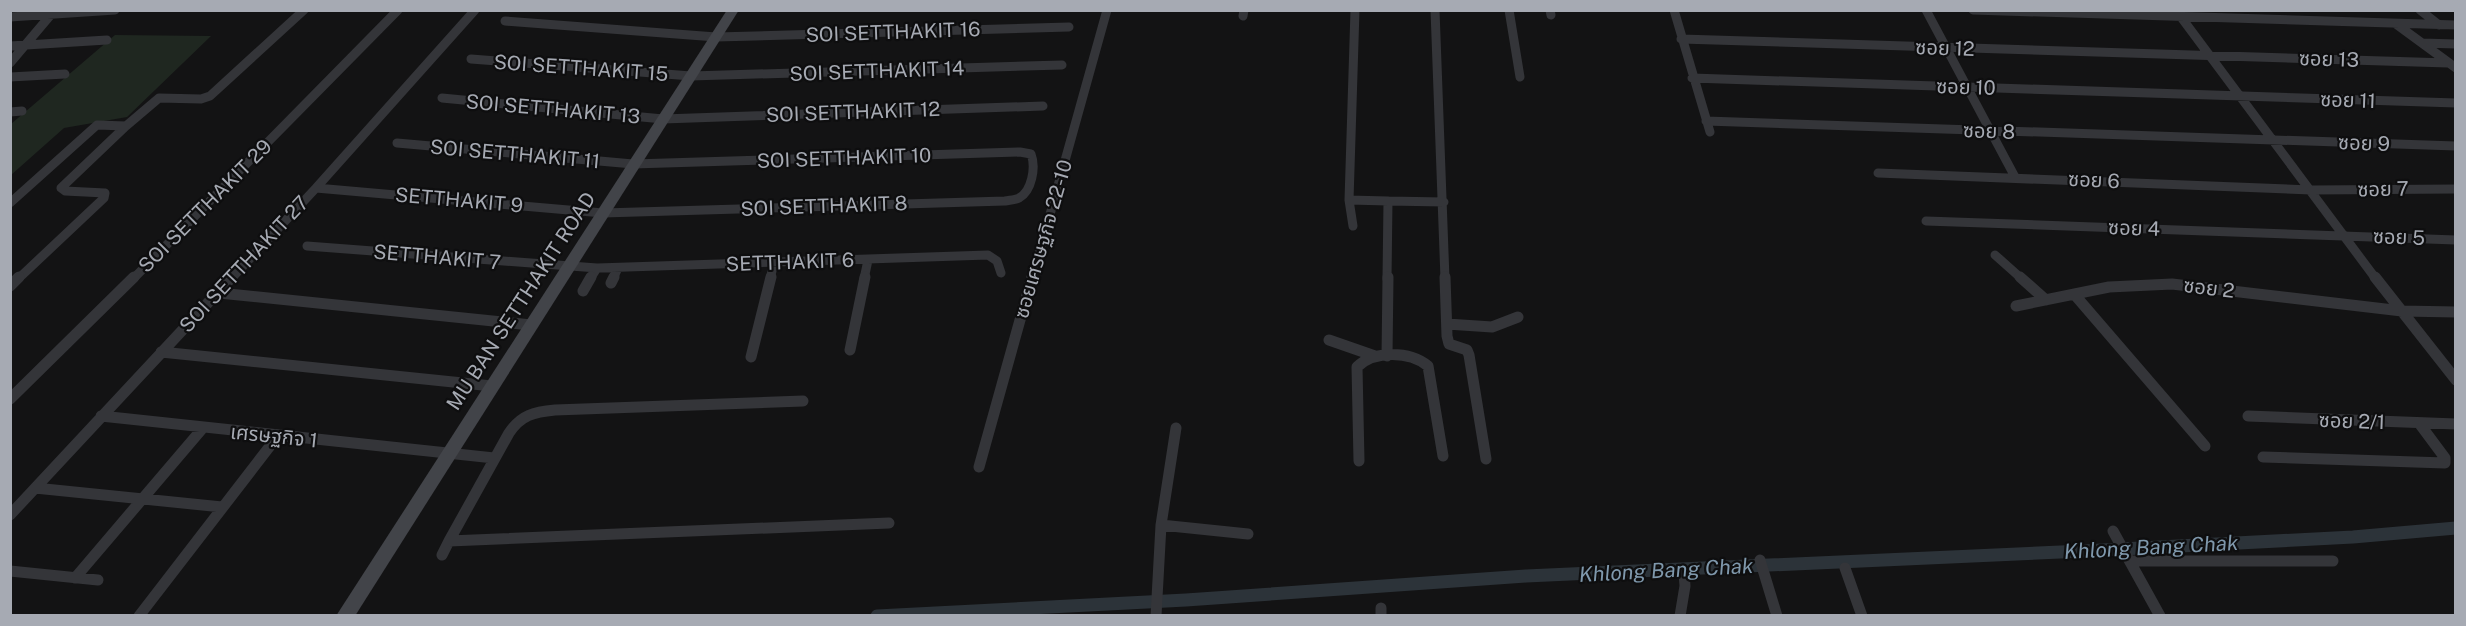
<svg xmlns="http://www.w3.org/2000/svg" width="2466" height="626" viewBox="0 0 2466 626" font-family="'Public Sans','Noto Sans Thai',sans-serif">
<rect width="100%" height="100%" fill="#131314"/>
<!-- green -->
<path fill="#1f2720" d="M115 35 211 36 127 117 64 128 11 175V124Z"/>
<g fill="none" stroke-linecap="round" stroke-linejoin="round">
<!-- canal -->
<path stroke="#2c3339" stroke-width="13" d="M877 616 1186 600 1526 576 2083 551 2353 537 2456 528"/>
<!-- street-far1 -->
<path stroke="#343539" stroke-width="9" d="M1355 10 1349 200 1388 201
M1435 10 1445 279
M1509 10 1520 77
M1550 10 1551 15
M1674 10 1710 132
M1926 10 2015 177
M1973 10 2456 25
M2420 10 2439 25
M2178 13 2376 279
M1243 16 1244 10
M10 17 115 10
M505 21 716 37 1069 27
M2396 24 2456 68
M1681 39 2448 63
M2422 43 2456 44
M10 46 107 40
M471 59 691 76 1062 65
M10 63 54 11
M10 77 65 74
M1692 78 2456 103
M442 98 663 119 1043 106
M10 112 22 111
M1706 121 2456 146
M1878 173 2311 190 2456 189
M316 188 603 213 1005 201C1010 200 1015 200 1019 198 1032 191 1036 167 1031 154L1020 152 633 164 397 143
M1349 200 1353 226
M10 203 97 125 126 126 159 98 201 99 210 96 304 10
M1926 221 2456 240
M307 246 597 268 988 255 997 261 1001 273
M1995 255 2022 279
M18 279 104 198 105 193 65 191 61 188 126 126
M133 279 398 10
M231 279 316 188 475 10
M590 279 597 268
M613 279 618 268
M770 279 774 263
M864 279 868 260
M1032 279 1107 10
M1387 279 1388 201 1444 202"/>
<!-- street -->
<path stroke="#343539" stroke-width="11" d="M1445 277 1447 336 1449 344 1467 350 1469 355 1486 459
M2020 277 2046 300
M2375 277 2456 380
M611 283 614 277
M10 286 19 277
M583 291 591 277
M219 293 531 325
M2074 294 2205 446
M2016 306 2109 287 2172 284 2402 311 2456 312
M1447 324 1492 327 1518 317
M1329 340 1375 356
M850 350 865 277
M161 352 492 386
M1387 356 1388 277
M751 357 771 277
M10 399 134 277
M101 416 494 458
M2248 416 2456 424
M2263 457 2445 463V458L2419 423
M1359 461 1357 367C1374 350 1410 351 1428 366L1443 456
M979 467 1032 277
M35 488 222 507
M10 515 232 277
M1161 525 1248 534
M2113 531 2160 616
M449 541 509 433C521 415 534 412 555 410L803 401
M442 555 449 541 889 523
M1760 560 1777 616
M2131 561H2333
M1845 568 1862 616
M10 571 98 580
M75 578 202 429
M1381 608V616
M139 616 277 437
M1156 616 1161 525 1176 428
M1680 616 1685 586 1684 573"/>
<!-- secondary -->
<path fill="#424449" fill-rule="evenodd" d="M727 10H739L355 616H336Z"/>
</g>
<g text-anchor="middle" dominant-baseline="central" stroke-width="4.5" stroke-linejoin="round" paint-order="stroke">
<!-- street labels -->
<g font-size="20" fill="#a6aab3" stroke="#0e0e0f">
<text transform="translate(893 32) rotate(-2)">SOI SETTHAKIT 16</text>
<text transform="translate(1945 48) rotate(2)">ซอย 12</text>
<text transform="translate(2329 59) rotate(2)">ซอย 13</text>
<text transform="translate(581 68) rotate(4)">SOI SETTHAKIT 15</text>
<text transform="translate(877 71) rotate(-2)">SOI SETTHAKIT 14</text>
<text transform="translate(1966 87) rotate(2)">ซอย 10</text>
<text transform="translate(2348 100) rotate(2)">ซอย 11</text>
<text transform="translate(553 109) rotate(5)">SOI SETTHAKIT 13</text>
<text transform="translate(853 112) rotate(-2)">SOI SETTHAKIT 12</text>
<text transform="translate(1989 131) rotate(2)">ซอย 8</text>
<text transform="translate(2364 143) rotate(2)">ซอย 9</text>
<text transform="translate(515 154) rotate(5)">SOI SETTHAKIT 11</text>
<text transform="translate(844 158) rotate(-2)">SOI SETTHAKIT 10</text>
<text transform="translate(2094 180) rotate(3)">ซอย 6</text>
<text transform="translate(2383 189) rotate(-1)">ซอย 7</text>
<text transform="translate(459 200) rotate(5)">SETTHAKIT 9</text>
<text transform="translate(205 206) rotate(-45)">SOI SETTHAKIT 29</text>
<text transform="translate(824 206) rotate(-2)">SOI SETTHAKIT 8</text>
<text transform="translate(2134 228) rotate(2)">ซอย 4</text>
<text transform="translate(2399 237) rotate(2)">ซอย 5</text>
<text transform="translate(1043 239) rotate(-74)">ซอยเศรษฐกิจ 22-10</text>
<text transform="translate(437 257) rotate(5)">SETTHAKIT 7</text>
<text transform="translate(790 262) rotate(-2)">SETTHAKIT 6</text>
<text transform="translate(244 264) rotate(-47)">SOI SETTHAKIT 27</text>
<text transform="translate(2209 288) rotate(7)">ซอย 2</text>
<text transform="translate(521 301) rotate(-57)">MU BAN SETTHAKIT ROAD</text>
<text transform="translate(2352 421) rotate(2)">ซอย 2/1</text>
<text transform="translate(274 436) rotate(6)">เศรษฐกิจ 1</text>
</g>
<!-- water labels -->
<g font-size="21" font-style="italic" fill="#7f98ac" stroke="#0e0e0f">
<text transform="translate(2151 547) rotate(-3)">Khlong Bang Chak</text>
<text transform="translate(1666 570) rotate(-3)">Khlong Bang Chak</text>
</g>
</g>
<!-- border -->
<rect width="2466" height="626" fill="none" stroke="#a6aab3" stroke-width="24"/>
</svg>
